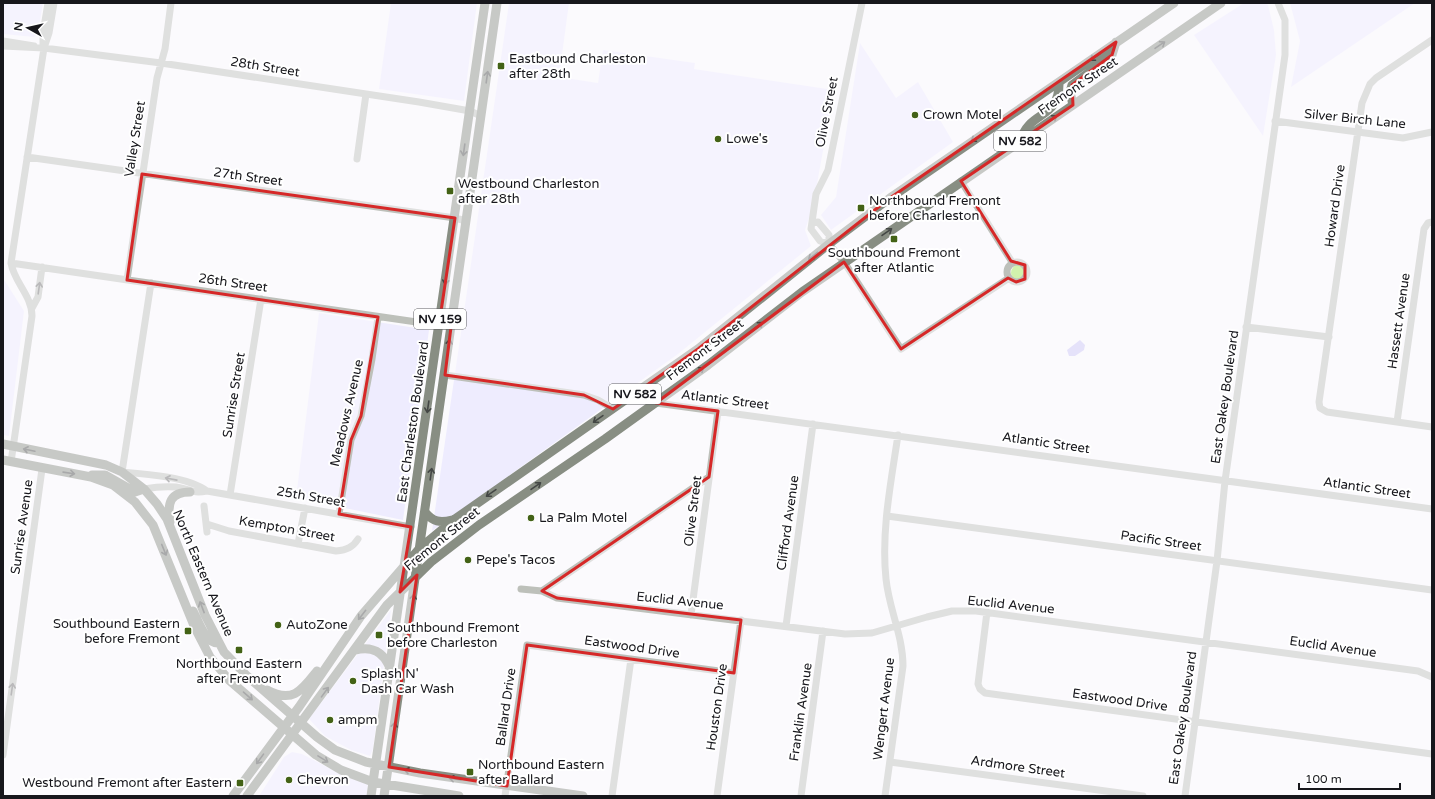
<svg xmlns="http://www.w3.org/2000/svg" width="1435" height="799" viewBox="0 0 1435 799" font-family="'Varela Round',sans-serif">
<rect width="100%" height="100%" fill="#fbfafd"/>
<!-- built -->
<path fill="#eeecfe" d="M3 3H43L38 33 34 37 3 34Z
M391 3H477L464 101 379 89Z
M509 3H569L559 77 598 83 603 50 695 63 694 69 834 90 813 206 805 230 811 246 678 354 432 531Z
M1244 3H1266L1268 5 1274 30 1276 55 1263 136 1194 35Z
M1290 3H1415L1291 87 1300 41Z
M860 43 896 98 918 82 953 142 831 230 821 215 836 197Z
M3 278 24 311 9 436 3 435Z
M319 313 429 330 403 520 296 498Z
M391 610 373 749 370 756 351 750 325 736 309 719Z
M292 752 302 754 329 768 368 782 367 796H259L284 757Z"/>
<!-- green -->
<path fill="#d1f3ad" d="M1011 273a9 9 0 1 1 18 0a9 9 0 1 1-18 0Z"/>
<!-- water -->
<path fill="#cbc6f5" d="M1080 340 1085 345 1084 350 1075 356H1069L1067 350Z"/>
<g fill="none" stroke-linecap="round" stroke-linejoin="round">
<!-- minor -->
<path stroke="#bdc0ba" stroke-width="7" d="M862 3 828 170 816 194 811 229 820 241 829 244 844 262 901 349 1009 278
M1432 40 1376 78 1370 84 1362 103 1319 402 1320 408 1327 412 1432 427
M3 41 34 46
M43 44V33L48 3
M3 46 44 48 161 63 419 102 470 111 481 116
M1275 121 1403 138 1432 132
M27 157 455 218 466 221
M357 159 366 94
M961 181 1012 262
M812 223 818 222 829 235V244
M1007 272a10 10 0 1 1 20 0a10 10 0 1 1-20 0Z
M11 263 451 327
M127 280 157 78 165 49 171 3
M151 283 122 472C147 474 188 477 207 491
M32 308 38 297 42 267
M1246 327 1329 337
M445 375 584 395 598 400 613 409
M656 403 1432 509
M1397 422 1424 229 1428 223 1432 222
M11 462 32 316C32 296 14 282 11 263L44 48 49 33 54 3
M144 489C155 487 165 486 176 487 191 489 191 494 207 491L411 527
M230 495 261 299
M204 506 207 532
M339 514 351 440 361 416 372 359 378 317
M887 516 1432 590
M207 524 229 531 336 551C347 550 353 547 358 539
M298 544 305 508
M521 589 542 591 557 598 845 634 872 633 927 617 952 611H976L1418 671 1432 677
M542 591 709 477
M987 612 978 684 980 689 985 693 1432 754
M691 615 718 411
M786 626 813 424
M3 755 42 469
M890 762 1143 796
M505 796 527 645 734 673
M612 796 631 659
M717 796 741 620
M801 796 823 631
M885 796 903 666C903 636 889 609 886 579 881 531 891 482 898 435
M1185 796 1217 561 1225 481 1285 55V20L1278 3"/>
<!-- major -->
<path stroke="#888e83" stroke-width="9" d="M1073 105 1070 92 1072 85 1112 55 1116 42
M1021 140C1029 110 1060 120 1059 82
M3 444 106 465 122 472 144 489 157 504 167 519 205 615 224 652 247 676 317 737 335 750 366 762 420 773 583 796
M3 460 91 477 113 485 135 502 153 525 195 628 210 657 229 680 316 755 341 770 373 782 459 796
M92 475H105L135 492 144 489
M425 512C433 522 440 523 452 520
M170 522C167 503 170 492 190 492
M193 611C198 620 205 643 218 643
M355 650C372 646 383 651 390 668
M267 690C293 704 302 690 317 671
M233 796 299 707 361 616 420 548 455 519 698 349 829 244 890 198 1174 3
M247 796 387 605 431 562 479 525 605 439 708 365 802 292 1221 3
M371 796 485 3
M384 796 497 3"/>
</g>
<!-- one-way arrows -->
<defs><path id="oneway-shaft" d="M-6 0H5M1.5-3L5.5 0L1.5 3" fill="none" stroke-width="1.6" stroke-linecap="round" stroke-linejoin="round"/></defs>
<g stroke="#444745">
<use href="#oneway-shaft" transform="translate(1160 45) rotate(-34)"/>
<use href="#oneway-shaft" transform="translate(1095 57) rotate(145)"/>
<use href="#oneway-shaft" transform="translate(487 77) rotate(-82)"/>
<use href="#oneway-shaft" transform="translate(1052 119) rotate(-34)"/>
<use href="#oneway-shaft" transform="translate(976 138) rotate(146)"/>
<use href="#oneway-shaft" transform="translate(464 150) rotate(98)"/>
<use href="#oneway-shaft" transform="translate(887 232) rotate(-35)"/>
<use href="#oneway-shaft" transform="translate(813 256) rotate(141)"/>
<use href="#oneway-shaft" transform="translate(446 279) rotate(98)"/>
<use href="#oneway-shaft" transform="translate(758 326) rotate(-38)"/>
<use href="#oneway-shaft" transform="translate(449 345) rotate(-82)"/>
<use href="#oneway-shaft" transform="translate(699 371) rotate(-36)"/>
<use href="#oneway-shaft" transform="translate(428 407) rotate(98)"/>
<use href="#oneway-shaft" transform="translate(598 419) rotate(145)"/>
<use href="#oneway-shaft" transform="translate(29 450) rotate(-168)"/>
<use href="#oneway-shaft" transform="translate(69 473) rotate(8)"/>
<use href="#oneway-shaft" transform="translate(431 474) rotate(-82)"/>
<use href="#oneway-shaft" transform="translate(536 486) rotate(-35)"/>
<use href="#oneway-shaft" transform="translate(491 493) rotate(145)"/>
<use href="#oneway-shaft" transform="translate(164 550) rotate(68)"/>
<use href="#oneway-shaft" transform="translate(413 600) rotate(-82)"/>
<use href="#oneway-shaft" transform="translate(202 607) rotate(-111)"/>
<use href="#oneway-shaft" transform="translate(362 615) rotate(128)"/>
<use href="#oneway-shaft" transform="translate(325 692) rotate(-54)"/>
<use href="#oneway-shaft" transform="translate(248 696) rotate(41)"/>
<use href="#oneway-shaft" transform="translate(394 728) rotate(-82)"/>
<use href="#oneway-shaft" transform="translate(260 759) rotate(126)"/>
<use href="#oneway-shaft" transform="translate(323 759) rotate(32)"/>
<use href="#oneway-shaft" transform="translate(410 771) rotate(-169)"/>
<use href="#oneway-shaft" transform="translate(455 779) rotate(-172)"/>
</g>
<g stroke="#6a6c6b">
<use href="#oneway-shaft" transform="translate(39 288) rotate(-82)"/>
<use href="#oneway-shaft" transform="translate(171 479) rotate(-169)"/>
<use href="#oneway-shaft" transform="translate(12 689) rotate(-82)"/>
</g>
<!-- marked area -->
<path d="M0 0H1435V799H0ZM1116 42 1112 55 1072 85 1073 105 961 181 1011 261 1025 265V279L1016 282 1008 278 901 349 844 262 656 403 718 411 709 477 542 591 557 598 741 620 734 673 527 645 507 786 389 767 417 575 400 592 411 527 339 514 351 440 361 416 378 317 127 280 142 174 455 218 439 325 451 327 445 375 584 395 613 409 698 349 890 198Z" fill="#fbfafd" fill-opacity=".55" fill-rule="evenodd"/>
<path fill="none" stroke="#d62828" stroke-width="3" stroke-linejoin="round" d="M1116 42 1112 55 1072 85 1073 105 961 181 1011 261 1025 265V279L1016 282 1008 278 901 349 844 262 656 403 718 411 709 477 542 591 557 598 741 620 734 673 527 645 507 786 389 767 417 575 400 592 411 527 339 514 351 440 361 416 378 317 127 280 142 174 455 218 439 325 451 327 445 375 584 395 613 409 698 349 890 198Z"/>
<!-- markers -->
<g fill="#436216" stroke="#fff" stroke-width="1.5">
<rect x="497" y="62" width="8" height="8" rx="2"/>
<circle cx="915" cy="115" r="4"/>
<circle cx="718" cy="139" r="4"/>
<rect x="446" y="187" width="8" height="8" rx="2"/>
<rect x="857" y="204" width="8" height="8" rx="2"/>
<rect x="890" y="235" width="8" height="8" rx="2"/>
<circle cx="531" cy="518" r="4"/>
<circle cx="468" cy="560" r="4"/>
<circle cx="278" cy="625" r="4"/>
<rect x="184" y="627" width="8" height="8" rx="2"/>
<rect x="375" y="631" width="8" height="8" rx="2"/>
<rect x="235" y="646" width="8" height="8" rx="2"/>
<circle cx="353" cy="681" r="4"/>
<circle cx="330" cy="720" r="4"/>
<rect x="466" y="768" width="8" height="8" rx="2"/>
<circle cx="289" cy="780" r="4"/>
<rect x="236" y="779" width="8" height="8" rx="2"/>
</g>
<g text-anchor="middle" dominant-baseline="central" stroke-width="4" stroke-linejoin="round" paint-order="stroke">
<!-- shield labels -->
<g fill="#fff" stroke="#5d5d60" stroke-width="1">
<rect x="994" y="131" width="52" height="20" rx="3"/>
<rect x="414" y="309" width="52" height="20" rx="3"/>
<rect x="609" y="384" width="52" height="20" rx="3"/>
</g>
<g font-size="12" font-weight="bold" fill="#17171c">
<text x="1020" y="141">NV 582</text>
<text x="440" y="319">NV 159</text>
<text x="635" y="394">NV 582</text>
</g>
<!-- poi labels -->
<g font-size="13" fill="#17171c" stroke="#fff" text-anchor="start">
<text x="509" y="59">Eastbound Charleston<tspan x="509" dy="15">after 28th</tspan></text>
<text x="923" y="115">Crown Motel</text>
<text x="726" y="139">Lowe's</text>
<text x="458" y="184">Westbound Charleston<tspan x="458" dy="15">after 28th</tspan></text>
<text x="869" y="201">Northbound Fremont<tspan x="869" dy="15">before Charleston</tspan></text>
<text x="894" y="253" text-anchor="middle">Southbound Fremont<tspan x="894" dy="15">after Atlantic</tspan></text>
<text x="539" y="518">La Palm Motel</text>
<text x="476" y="560">Pepe's Tacos</text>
<text x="180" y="624" text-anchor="end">Southbound Eastern<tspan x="180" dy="15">before Fremont</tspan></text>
<text x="286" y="625">AutoZone</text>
<text x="387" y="628">Southbound Fremont<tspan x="387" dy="15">before Charleston</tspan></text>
<text x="239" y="664" text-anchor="middle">Northbound Eastern<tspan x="239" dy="15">after Fremont</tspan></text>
<text x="361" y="674">Splash N'<tspan x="361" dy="15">Dash Car Wash</tspan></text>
<text x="338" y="720">ampm</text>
<text x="478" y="765">Northbound Eastern<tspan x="478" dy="15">after Ballard</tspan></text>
<text x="297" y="780">Chevron</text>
<text x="232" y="783" text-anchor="end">Westbound Fremont after Eastern</text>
</g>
<!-- street labels -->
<g font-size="13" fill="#17171c" stroke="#fff">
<text transform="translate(265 67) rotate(9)">28th Street</text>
<text transform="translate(1078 86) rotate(-34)">Fremont Street</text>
<text transform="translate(827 112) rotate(-79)">Olive Street</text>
<text transform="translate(1355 119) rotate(6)">Silver Birch Lane</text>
<text transform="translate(135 139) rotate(-81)">Valley Street</text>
<text transform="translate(248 177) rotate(8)">27th Street</text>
<text transform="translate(1335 206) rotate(-82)">Howard Drive</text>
<text transform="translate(233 283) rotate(8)">26th Street</text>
<text transform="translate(1399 321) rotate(-82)">Hassett Avenue</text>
<text transform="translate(705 350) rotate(-37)">Fremont Street</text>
<text transform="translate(234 395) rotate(-81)">Sunrise Street</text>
<text transform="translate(1225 397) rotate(-82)">East Oakey Boulevard</text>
<text transform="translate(725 400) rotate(7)">Atlantic Street</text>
<text transform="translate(347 413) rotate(-77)">Meadows Avenue</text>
<text transform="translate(413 422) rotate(-82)">East Charleston Boulevard</text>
<text transform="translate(1046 443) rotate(8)">Atlantic Street</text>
<text transform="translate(1367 488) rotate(8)">Atlantic Street</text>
<text transform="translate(311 497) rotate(10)">25th Street</text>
<text transform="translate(693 511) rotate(-83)">Olive Street</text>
<text transform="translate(788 523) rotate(-82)">Clifford Avenue</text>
<text transform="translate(22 527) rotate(-82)">Sunrise Avenue</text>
<text transform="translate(287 529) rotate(10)">Kempton Street</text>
<text transform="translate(442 539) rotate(-39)">Fremont Street</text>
<text transform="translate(1161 541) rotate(8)">Pacific Street</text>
<text transform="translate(203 573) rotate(67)">North Eastern Avenue</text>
<text transform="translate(680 601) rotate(6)">Euclid Avenue</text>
<text transform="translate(1011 605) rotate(6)">Euclid Avenue</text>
<text transform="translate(632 647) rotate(8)">Eastwood Drive</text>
<text transform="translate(1333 647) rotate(8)">Euclid Avenue</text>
<text transform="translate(1120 700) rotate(8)">Eastwood Drive</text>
<text transform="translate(506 707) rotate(-82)">Ballard Drive</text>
<text transform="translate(717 707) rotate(-82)">Houston Drive</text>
<text transform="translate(884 709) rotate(-83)">Wengert Avenue</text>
<text transform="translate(801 712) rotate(-82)">Franklin Avenue</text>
<text transform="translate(1183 718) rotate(-82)">East Oakey Boulevard</text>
<text transform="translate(1018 767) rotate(8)">Ardmore Street</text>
</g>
</g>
<!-- border -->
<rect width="1435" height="799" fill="none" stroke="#17171c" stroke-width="8"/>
<!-- north arrow -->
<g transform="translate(28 28) rotate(278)" stroke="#ffffff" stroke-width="3" paint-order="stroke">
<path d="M0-3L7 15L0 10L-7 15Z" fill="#17171c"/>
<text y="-6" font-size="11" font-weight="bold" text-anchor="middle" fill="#17171c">N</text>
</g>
<!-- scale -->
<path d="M1299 783v6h101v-6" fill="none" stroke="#17171c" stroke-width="2"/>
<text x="1305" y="783" font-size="12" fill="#17171c" stroke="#ffffff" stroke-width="3" paint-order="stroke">100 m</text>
</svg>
